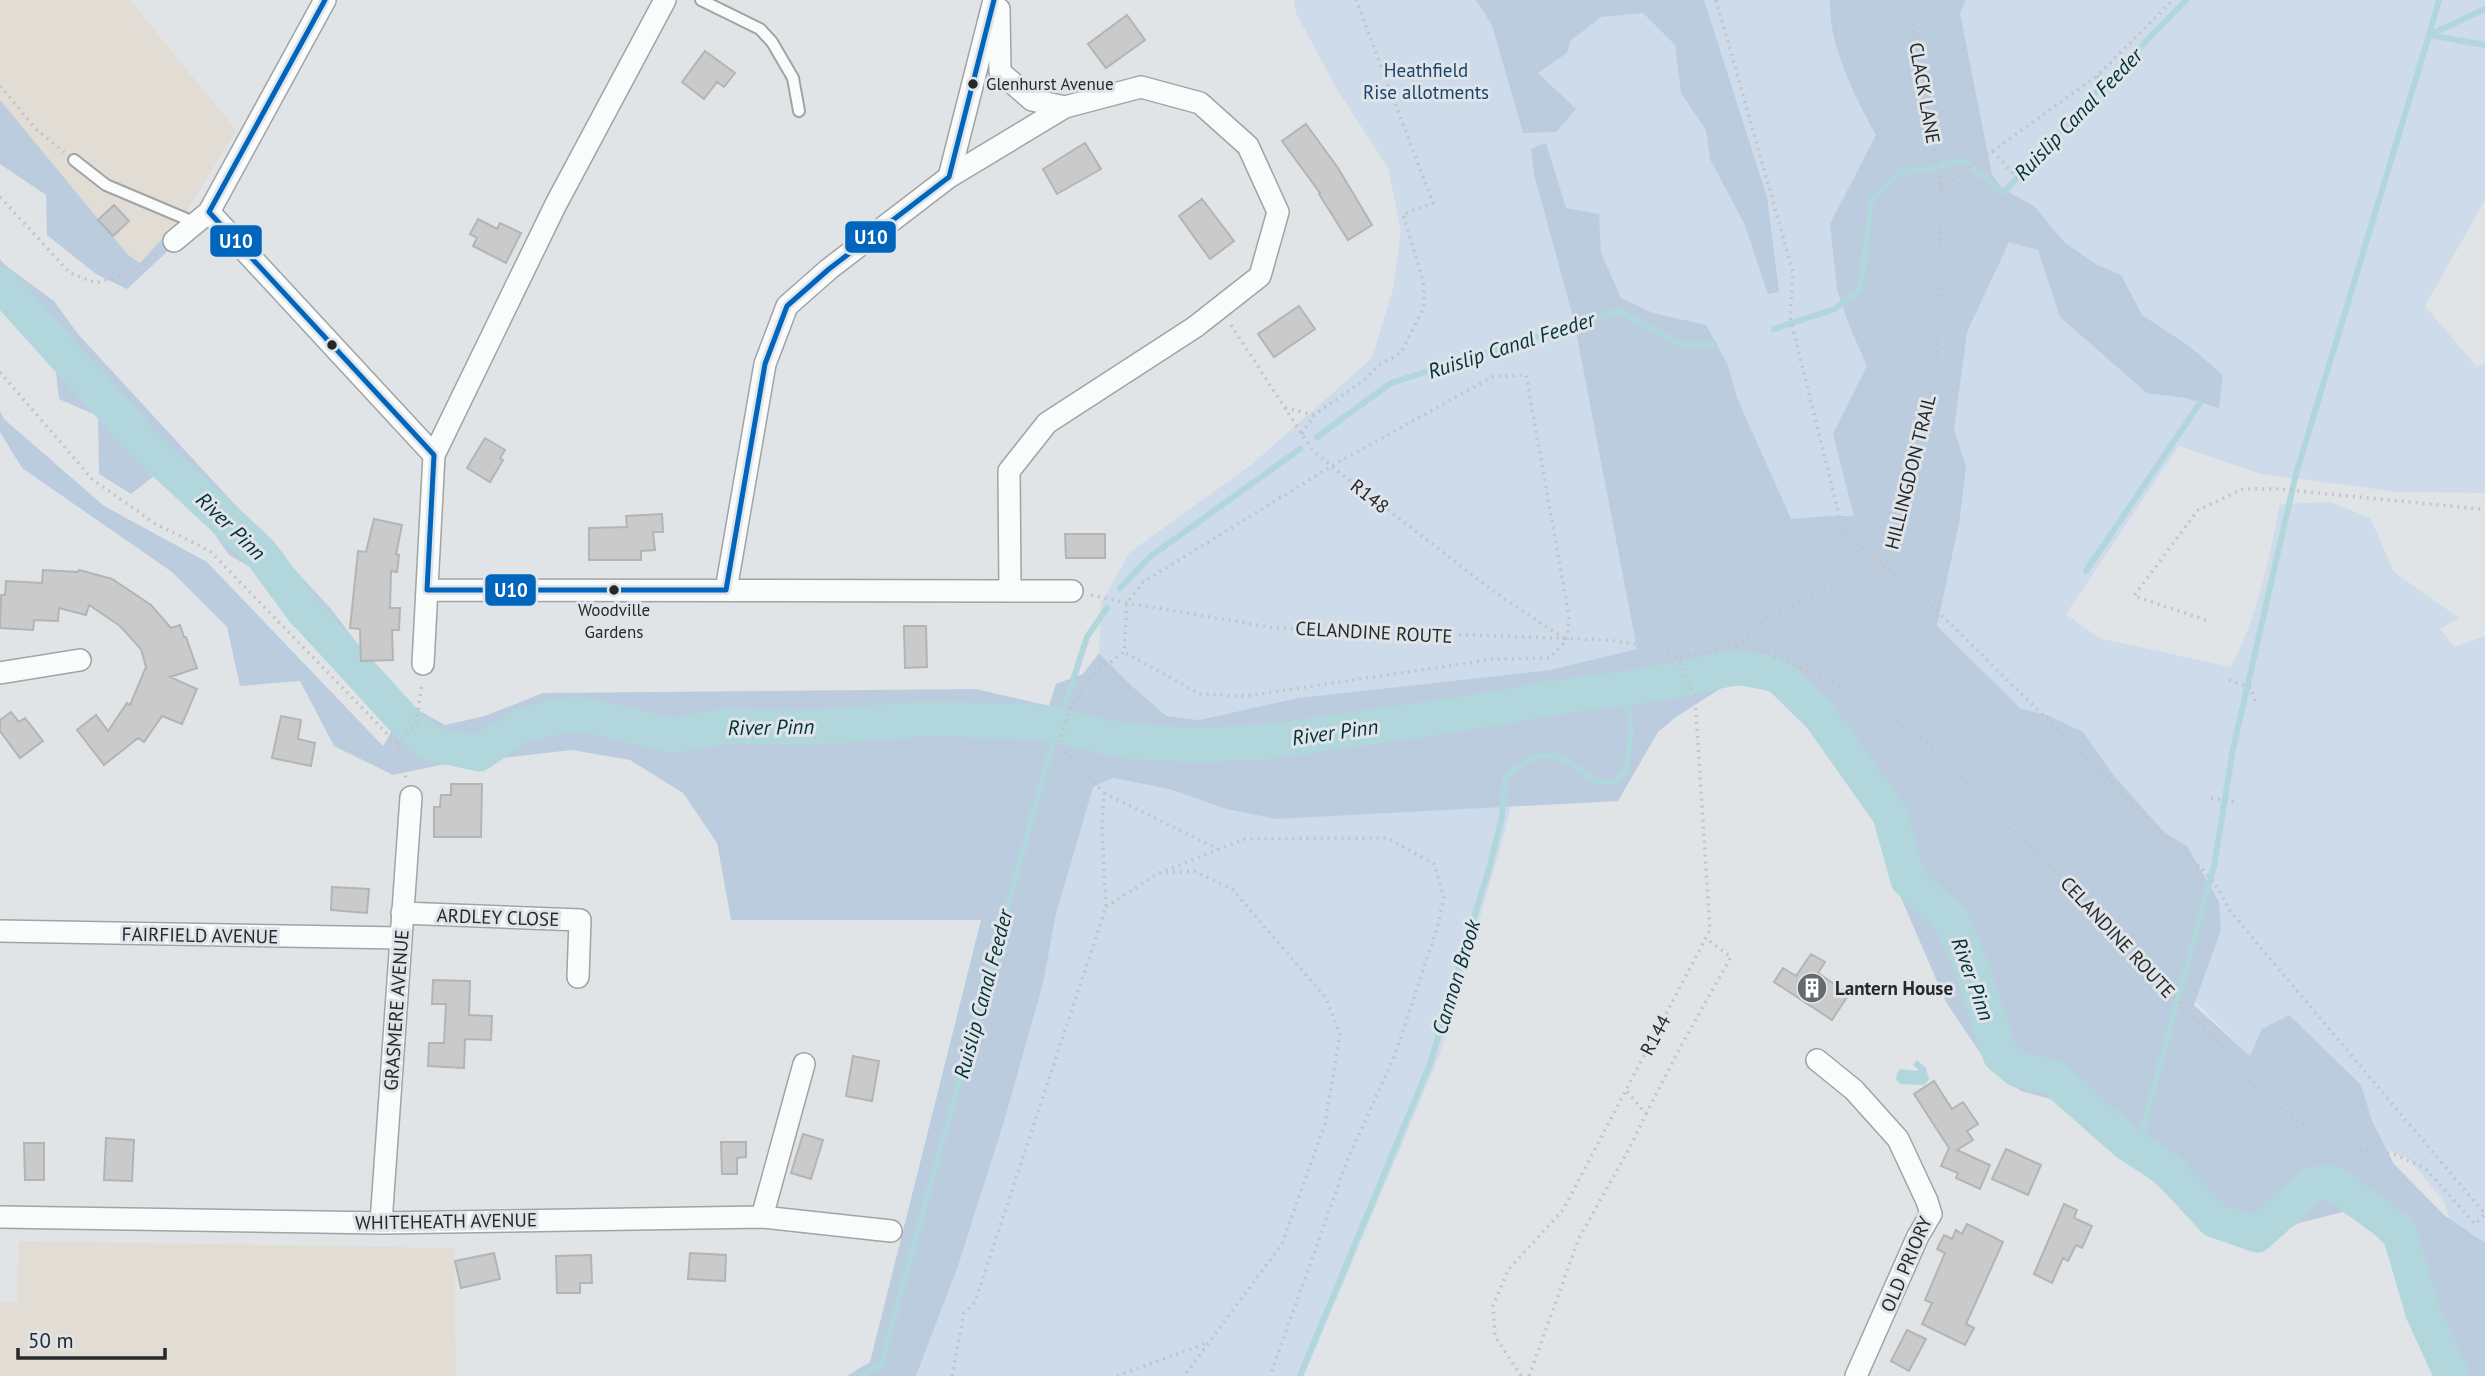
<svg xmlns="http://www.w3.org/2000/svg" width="2485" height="1376" viewBox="0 0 2485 1376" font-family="'PT Sans',sans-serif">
<rect width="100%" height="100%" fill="#e1e4e7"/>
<!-- education -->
<path fill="#e2ddd4" d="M0 0H130L236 130 187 211 140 263 128 255 0 100Z
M19 1241 454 1248 456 1376H0V1302H17Z"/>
<!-- green -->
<path fill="#cddbeb" d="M1294 0H2485V200L2425 306 2477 367 2485 362V493L2399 492 2261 474 2179 446 2066 614 2099 638 2231 667C2258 616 2269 560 2280 504L2331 502 2370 518 2394 572 2459 618 2440 629 2454 647 2485 636V1248L2475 1304 2444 1202 2409 1159 2372 1144 2279 1085 2084 891 1816 669 1637 649 1550 670 1298 698 1199 720 1168 716 1133 687 1099 653 1101 603 1130 552 1251 465 1372 358 1393 289 1401 231 1388 168 1335 86 1296 13Z
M1113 778 1169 789 1226 809 1276 819 1511 806 1505 832 1440 1054 1304 1376H916L958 1266 1003 1125 1043 984 1056 914 1092 787Z"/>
<!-- forest -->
<path fill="#bbccdf" d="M1476 0H1704L1767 197 1779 292 1768 294 1745 225 1710 159 1706 130 1681 93 1675 45 1643 13 1601 17 1570 41 1567 53 1538 73 1576 109 1556 132 1523 133 1492 25Z
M1830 0H1966L1960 13 1992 175 2003 189 2034 206 2064 242 2097 265 2121 275 2142 315 2189 346 2223 375 2219 408 2186 398 2147 393 2060 317 2038 250 2009 242 1967 332 1954 429 1966 467 1959 523 1937 626 2021 709 2047 715 2083 732 2114 776 2164 832 2187 846 2219 902 2221 930 2194 1005 2250 1056 2262 1029 2289 1015 2361 1085 2372 1121 2394 1164 2444 1215 2485 1243V1376H2440L2397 1283 2391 1251 2369 1228 2343 1212 2299 1223 2253 1249 2208 1233 2153 1181 2105 1146 2061 1102 2021 1091 1989 1066 1946 1002 1892 877 1865 796 1814 737 1797 707 1774 687 1726 685 1676 717 1658 732 1618 801 1276 819 1226 809 1169 789 1113 778 1093 787 1056 914 1043 984 1003 1125 958 1266 916 1376H847L870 1362 981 920H731L717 843 683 793 630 760 572 750 440 765 393 775 334 746 300 681 240 686 227 627 172 572 22 468 0 432V411L4 419 104 506 207 562 383 746 393 729 290 622 250 567 229 555 198 510 159 472 131 494 99 474 98 416 59 399 55 363 0 307V259L5 265 54 301 78 334 331 609 379 672 416 709 445 725 485 716 543 693 976 689 1049 706 1056 684 1083 674 1099 653 1133 687 1167 716 1199 720 1298 698 1550 670 1637 649 1574 321 1534 174 1531 149 1546 143 1566 208 1599 214 1601 253 1621 298 1653 313 1706 325 1728 365 1737 398 1791 519 1829 516H1854L1833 434 1867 366 1849 325 1837 289 1830 224 1876 135C1855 97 1828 44 1830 0Z
M0 100 128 255 140 263 162 239 170 249 127 289 96 274 47 235 46 195 0 164Z"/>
<!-- water -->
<path fill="#b1d7dd" d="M1917 1060 1926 1068 1929 1080 1924 1085 1900 1084 1896 1079 1897 1073 1901 1069 1917 1071 1918 1069 1913 1065Z"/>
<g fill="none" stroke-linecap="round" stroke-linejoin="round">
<!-- stream -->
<path stroke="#b1d7dd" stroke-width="6" d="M2439 0 2429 35 2485 45
M1774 329 1835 309 1860 289 1872 199 1900 172 1930 169 1962 160 2003 193 2086 103 2186 0
M1317 437 1391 383 1618 311 1682 345 1714 344
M2086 571 2200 403
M1120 588 1151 556 1300 449
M2137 1149 2214 866 2233 749 2296 474 2429 35 2485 9
M862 1376 881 1364 1053 742 1087 637 1107 608
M1300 1376 1430 1064 1490 865 1502 816 1505 778C1527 757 1547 746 1575 766 1582 771 1590 779 1598 782 1603 783 1610 782 1615 782L1626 770 1631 734 1627 688"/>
<!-- river -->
<path stroke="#b1d7dd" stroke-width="35" d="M0 284 146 446 260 552 303 610 402 718 428 743 479 754 517 728 549 718 580 714 675 736 725 726 802 728 929 719 1043 722 1108 738 1150 743 1201 745 1266 742 1448 716 1579 694 1645 686 1739 667 1778 675 1820 716 1890 815 1908 880 1952 921 1973 972 2000 1055 2018 1070 2052 1077 2127 1143 2167 1169 2214 1220 2257 1235 2313 1184 2334 1183 2399 1231 2423 1313 2452 1376"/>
</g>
<!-- building -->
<path fill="#cacacb" stroke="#b3b4b4" stroke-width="2" d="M1127 15 1145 40 1106 68 1088 44Z
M705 51 735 73 724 87 717 82 704 99 682 82Z
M1306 124 1338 168 1372 225 1348 240 1319 194 1320 193 1282 141Z
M1085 143 1101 169 1057 194 1043 169Z
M1202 199 1234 241 1210 259 1179 216Z
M114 205 129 221 113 236 98 220Z
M478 219 497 229 500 223 521 233 506 263 473 246 477 238 470 234Z
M1299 306 1315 329 1274 357 1258 334Z
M485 438 505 450 500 458 503 460 490 482 467 468Z
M662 514 663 532H653L655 550 641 551V560H589V528L627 527 626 516Z
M374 519 402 525 396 554 399 555 397 572 391 571 390 608H400L399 630H392L393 660 361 661 360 629 350 628 358 551 366 552Z
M1065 534H1105V558H1066Z
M43 570 78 572 79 570 112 579 151 605 171 628 180 625 184 637H186L197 668 170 677 197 689 182 724 162 716 144 742 138 738 104 765 77 730 96 715 108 731 127 703 130 705 146 667 141 649 120 626 89 605 86 615 59 608 58 621 34 620 33 630 0 628 1 595H5L6 581 42 583Z
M904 626H926L927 667 905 668Z
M11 712 19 722 25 718 43 741 20 758 0 731V720Z
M281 716 301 720 298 739 315 743 311 766 272 758Z
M451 784H482L481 837H434V807H440L441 795H451Z
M332 887 369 889 367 913 331 910Z
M1811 954 1825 962 1818 973 1849 994 1832 1020 1774 982 1783 968 1796 976Z
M433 980 470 981 469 1015 492 1016 491 1040 465 1039 464 1068 428 1066 429 1043H444L446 1004H432Z
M853 1056 879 1061 872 1101 846 1096Z
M1934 1081 1952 1109 1963 1102 1978 1124 1967 1131 1973 1140 1957 1150 1990 1165 1980 1189 1956 1178 1958 1173 1941 1166 1949 1148 1914 1094Z
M803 1134 823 1140 811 1179 791 1173Z
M106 1138 134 1140 132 1181 104 1180Z
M721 1142H746V1157L737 1158V1174H722Z
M24 1143H44V1180H25Z
M2006 1149 2041 1165 2028 1195 1992 1179Z
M2064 1204 2077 1210 2074 1218 2092 1226 2082 1248 2076 1245 2068 1261 2063 1258 2052 1283 2034 1274Z
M1967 1224 2003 1242 1966 1324 1974 1328 1965 1345 1922 1324 1932 1303 1925 1300 1945 1253 1937 1249 1944 1235 1952 1239 1956 1230 1962 1234Z
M494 1253 500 1279 461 1288 455 1261Z
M690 1253 726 1255 725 1281 688 1279Z
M591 1255 592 1283H580V1293H557L556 1256Z
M1907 1330 1926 1339 1909 1371 1891 1361Z"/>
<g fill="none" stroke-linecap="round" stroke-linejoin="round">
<!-- lane casing -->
<g stroke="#a1a3a4" stroke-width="14">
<path id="lane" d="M701 0 760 29 772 42 793 78 799 111
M74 160 106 185 196 223"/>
</g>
<!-- street casing -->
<g stroke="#a1a3a4" stroke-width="24">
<path id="street" d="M999 9 1000 72 1032 100 1065 107
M949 177 1065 107 1141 87 1200 103 1248 146 1278 212 1260 276 1195 327 1047 423 1009 471 1010 591
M209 212 434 455 423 664
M174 241 209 212 325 0
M434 455 556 204 665 0
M427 590 1072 591
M726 590 765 364 787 306 829 269 949 177 994 0
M0 673 80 660
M402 913 580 920 578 977
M0 931 401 938
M1817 1060 1854 1090 1898 1139 1927 1201 1931 1214 1918 1236 1856 1376
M0 1217 381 1223 762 1217 891 1231
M762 1217 804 1064
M381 1223 411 797"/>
</g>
<!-- path -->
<path stroke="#c3c4c5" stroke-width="3.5" stroke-dasharray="2 5" stroke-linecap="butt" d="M1716 0 1793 272 1790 317 1844 535 1919 593 2179 849C2205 870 2215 880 2230 911L2485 1214
M2097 76 2107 84
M0 86 37 130 64 152
M1993 151 2024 186
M1941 188 2097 76 2173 0
M0 197 70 273 96 283 135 271 158 253
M1231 325 1311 448 1331 466 1496 593 1565 639
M0 372 92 479 154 523 210 551 397 744 406 778
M1285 408 1314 415
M1302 434 1314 415 1363 381 1379 365 1401 353 1424 307 1423 281 1403 214 1433 203 1356 0
M1091 595 1127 603 1275 628 1609 640 1644 646 1677 657 1710 652 1742 642 1769 616 1886 566 1911 483 1937 361 1941 188 1910 7 1906 0
M2206 620 2134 596 2198 510 2243 489H2278L2480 509 2485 507
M1742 642 1823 678 1868 701 1949 759 1980 803 2026 842 2133 947 2170 993 2224 1048 2254 1086 2298 1121 2333 1142 2355 1149 2394 1154 2425 1168 2475 1224 2485 1214
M2229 680 2251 688 2256 703
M397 744 416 724 422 683
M1104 793 1218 849
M2211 798 2236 802
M1159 873 1245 839 1387 838 1434 864 1444 898 1437 928 1395 1055 1347 1161 1270 1376
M1106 907 1159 873 1194 871 1232 889 1326 998 1340 1034 1325 1124 1282 1244 1184 1376
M1646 1114 1681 1046 1731 957 1707 939
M952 1376 964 1313 975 1302 1106 907 1102 828 1104 793 1058 744 1070 708 1090 678 1124 652 1127 603 1143 582 1337 463 1492 377 1526 375 1569 616 1567 640 1549 658 1494 659 1246 696 1200 694 1124 652
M1117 1376 1207 1343
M1521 1376 1495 1336 1493 1306 1508 1270 1563 1210 1710 930 1695 697 1677 657
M1529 1376 1579 1238 1629 1149 1646 1114 1626 1090"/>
<!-- lane -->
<use href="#lane" stroke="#fafbfb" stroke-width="10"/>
<!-- street -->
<use href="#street" stroke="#fafbfb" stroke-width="21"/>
<!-- bus-1 casing -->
<g stroke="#dfe4e9" stroke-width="10">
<path id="bus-1" d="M325 0 209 212 434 455 427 590H726L765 364 787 306 829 269 949 177 994 0"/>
</g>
<!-- bus-1 -->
<use href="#bus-1" stroke="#0065bd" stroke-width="5"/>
</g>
<!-- icons -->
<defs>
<g id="building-disc" transform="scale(1.575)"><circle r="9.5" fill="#676a6c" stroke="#dfe4e9"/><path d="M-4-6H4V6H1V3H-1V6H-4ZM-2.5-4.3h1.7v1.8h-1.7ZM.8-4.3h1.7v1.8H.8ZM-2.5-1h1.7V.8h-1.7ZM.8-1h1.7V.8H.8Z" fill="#fff"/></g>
</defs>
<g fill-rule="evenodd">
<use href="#building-disc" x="1812" y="988"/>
</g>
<!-- markers -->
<g fill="#26282a" stroke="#dfe4e9" stroke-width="2.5">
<circle cx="973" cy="84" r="6"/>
<circle cx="332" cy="345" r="6"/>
<circle cx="614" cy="590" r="6"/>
</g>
<g text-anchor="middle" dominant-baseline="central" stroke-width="6" stroke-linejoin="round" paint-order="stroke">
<!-- bus labels -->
<g font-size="17" fill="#26282a" stroke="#dfe4e9" text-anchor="start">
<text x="986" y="84">Glenhurst Avenue</text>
<text x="614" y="610" text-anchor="middle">Woodville<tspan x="614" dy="22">Gardens</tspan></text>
</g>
<!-- park labels -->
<g font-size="19" fill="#1a446d" stroke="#dfe4e9">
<text x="1426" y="70">Heathfield<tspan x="1426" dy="22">Rise allotments</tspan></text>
</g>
<!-- street labels -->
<g font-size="19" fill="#26282a" stroke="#dfe4e9">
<text transform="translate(1925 93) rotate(80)">CLACK LANE</text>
<text transform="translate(1910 472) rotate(-76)">HILLINGDON TRAIL</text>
<text transform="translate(1370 496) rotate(38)">R148</text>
<text transform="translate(1374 632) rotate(3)">CELANDINE ROUTE</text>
<text transform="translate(498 917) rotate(2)">ARDLEY CLOSE</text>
<text transform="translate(200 935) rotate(1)">FAIRFIELD AVENUE</text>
<text transform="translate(2118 937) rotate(47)">CELANDINE ROUTE</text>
<text transform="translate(396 1010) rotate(-86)">GRASMERE AVENUE</text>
<text transform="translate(1655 1035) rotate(-62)">R144</text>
<text transform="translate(446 1221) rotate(-1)">WHITEHEATH AVENUE</text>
<text transform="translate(1906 1264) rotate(-67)">OLD PRIORY</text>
</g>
<!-- poi labels -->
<g font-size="19" font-weight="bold" fill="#26282a" stroke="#dfe4e9" text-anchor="start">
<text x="1835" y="988">Lantern House</text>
</g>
<!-- water labels -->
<g font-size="21" font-style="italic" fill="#003137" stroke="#dfe4e9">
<text transform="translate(2078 114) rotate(-46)">Ruislip Canal Feeder</text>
<text transform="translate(1511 345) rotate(-18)">Ruislip Canal Feeder</text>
<text transform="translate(231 526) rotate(44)">River Pinn</text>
<text transform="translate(771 727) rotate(-1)">River Pinn</text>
<text transform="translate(1335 732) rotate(-8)">River Pinn</text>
<text transform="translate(1456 977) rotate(-73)">Cannon Brook</text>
<text transform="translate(1973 979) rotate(70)">River Pinn</text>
<text transform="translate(983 994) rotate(-75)">Ruislip Canal Feeder</text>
</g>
</g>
<g stroke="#dfe4e9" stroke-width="2.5">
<rect x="844" y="220" width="53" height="34" rx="7" fill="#0065bd"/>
<rect x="209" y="224" width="54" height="34" rx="7" fill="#0065bd"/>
<rect x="484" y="573" width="53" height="34" rx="7" fill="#0065bd"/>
</g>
<g font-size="19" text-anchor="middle" font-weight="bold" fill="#fff">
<text x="871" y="244">U10</text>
<text x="236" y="248">U10</text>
<text x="511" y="597">U10</text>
</g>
<!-- scale -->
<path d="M18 1348v10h147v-10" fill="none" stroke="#26282a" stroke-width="3.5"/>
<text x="28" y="1348" font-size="21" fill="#26282a" stroke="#dfe4e9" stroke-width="5" paint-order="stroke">50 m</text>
</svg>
